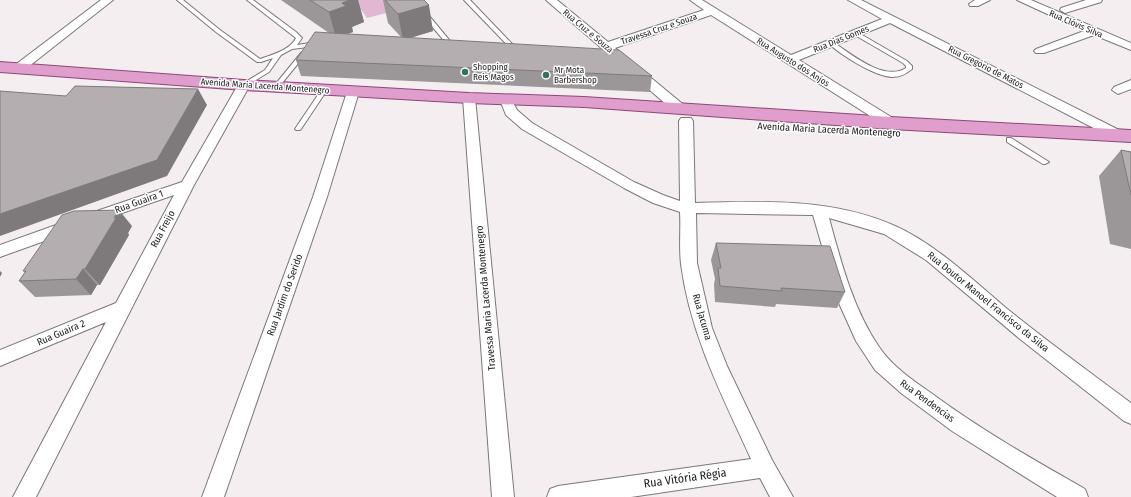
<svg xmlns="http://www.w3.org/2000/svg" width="1131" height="497" viewBox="0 0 1131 497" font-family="'Fira Sans Condensed',sans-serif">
<rect width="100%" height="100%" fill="#f4eef1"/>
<!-- green -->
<path fill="#e1b7d1" d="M354 0H390L398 10 367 18Z"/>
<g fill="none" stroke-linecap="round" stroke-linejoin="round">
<!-- service casing -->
<g stroke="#7c767a" stroke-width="2">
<path id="service" d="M177 0H183L220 30 260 59C272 55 290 50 296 38L247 0H253L296 32 302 38 297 45 316 42 319 44 316 46 292 49 281 55 269 72 246 86H242V84L265 70 273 58 261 62H257L216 32Z
M410 0H416L455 47V49H451Z
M464 0H470L518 50V52H514Z
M853 32H857L907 61 912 66V69C906 74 900 77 892 77 874 76 841 55 828 43L833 42C851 54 884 82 906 68V66L903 63 853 34Z
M303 52 306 54 305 55 278 88H274V86L301 53Z
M324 88 327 90 301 129 300 130H296L295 129 322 89Z
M1007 138H1011L1049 162 1045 164H1043L1007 142Z"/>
</g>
<!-- minor casing -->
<g stroke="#7c767a" stroke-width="2">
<path id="minor" d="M101 0H113L23 71H15L13 68 15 65Z
M546 0H557L608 42 704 10 690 0H702L791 55 882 19 848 0H861L1123 132 1125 135 1123 138H1113L890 23 799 60 896 120 898 123 896 126H886L711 15 615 48 685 106 686 109 685 112H675Z
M975 0H990L978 6H970L969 4Z
M1017 0H1031L1131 43V50L1094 35 1044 53H1036L1034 51 1036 49 1084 31Z
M1086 0H1102L1101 2 1065 13 1060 10 1061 8Z
M1131 80V89L1118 94 1112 90 1114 87Z
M244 81 250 85 194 185 36 497H13L106 322 0 366V350L116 303 174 195 96 222 91 221 88 217 91 213 182 182 238 85Z
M353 88 359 92 327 197 224 497H202L313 197 347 92Z
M469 94 475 98 514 497H492L463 98Z
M506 96 510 97 517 110 532 123 634 182 663 195 680 201 679 121 681 118H691L693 121 695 203C761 201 833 198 895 226 934 243 973 280 1006 308 1047 341 1089 372 1131 403V424L1124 421 1020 339 926 260 884 234 829 218C841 262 853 309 879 347 892 366 912 380 931 393 980 429 1032 459 1085 489L1088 497H1057L952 431 901 393 875 370 856 341 838 301 813 215 696 213 697 263 712 328 727 366 772 460 793 497H770L760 478 631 497H547L550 489 558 486 751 459C722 395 690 334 681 264 679 247 681 229 680 212L653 203 624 188 522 129 506 115 500 100Z
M70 220 75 222 78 226 75 230 0 257V245Z"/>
</g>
<!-- primary casing -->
<g stroke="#8d4778" stroke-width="2">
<path id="primary" d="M0 62 244 80 469 93 584 97 891 117 1131 130V142L891 129 584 107 469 103 244 90 0 72Z"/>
</g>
<!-- service -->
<use href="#service" fill="#fff" fill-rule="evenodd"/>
<!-- minor -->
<use href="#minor" fill="#fff" fill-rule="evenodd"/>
<!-- primary -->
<use href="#primary" fill="#df9ecc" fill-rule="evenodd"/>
</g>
<!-- wall -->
<path fill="#9b9698" d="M281 0H358L364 22 352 27 353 32 347 34 401 37 388 23 383 0H424L433 31 410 38 652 76 650 92 301 76 296 60 329 33Z
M1121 150 1131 152V249L1110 244 1099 176Z
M132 226 128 233 129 235 100 285H97L91 295 35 297 19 281 25 272 23 271Z
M716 243 845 292 837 308 776 304 775 307 715 302 714 284 715 279 711 260Z"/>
<!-- shaded-wall -->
<path fill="#7e7a7c" d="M350 0H358L364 22 352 27 353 32 336 38 329 12 342 3Z
M429 5 433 31 403 40 398 14Z
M198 89 207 105 167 176 0 236V214Z
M119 210 132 226 128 233 129 235 100 285 85 269Z
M83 269 97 285 91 295 76 279Z
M0 271 2 273 0 277Z"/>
<!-- building -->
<path fill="#b4aeb1" stroke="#7e7a7c" d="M310 0H350L342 3 346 6 329 12Z
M385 0H424L429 5 398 14Z
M315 32 619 50 652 76 296 60Z
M75 86 198 89 157 160 0 214V91L66 96Z
M1121 150 1131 152V195Z
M119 210 114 218H116L85 269H83L76 279 19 281 26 271H23L62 215 74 211Z
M716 243 830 246 845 292 781 288 782 291 720 286 718 268H721Z"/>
<!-- markers -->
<g fill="#35725e" stroke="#fff" stroke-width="1.5">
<circle cx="465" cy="72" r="4"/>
<circle cx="546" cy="75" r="4"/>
</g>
<g text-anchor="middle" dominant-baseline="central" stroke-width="3" stroke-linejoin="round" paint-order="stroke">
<!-- far-street labels -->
<g font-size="9" fill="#1d1b1c" stroke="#fff">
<text transform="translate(1076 24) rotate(23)">Rua Clóvis Silva</text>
<text transform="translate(659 29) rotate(-19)">Travessa Cruz e Souza</text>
<text transform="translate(588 31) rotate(40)">Rua Cruz e Souza</text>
<text transform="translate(841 39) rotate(-22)">Rua Dias Gomes</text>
<text transform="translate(793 62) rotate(32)">Rua Augusto dos Anjos</text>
<text transform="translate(986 67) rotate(27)">Rua Gregório de Matos</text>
<text transform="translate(265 86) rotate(4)">Avenida Maria Lacerda Montenegro</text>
</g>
<!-- far-poi labels -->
<g font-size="9" fill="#1d1b1c" stroke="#fff" text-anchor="start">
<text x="473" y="67">Shopping<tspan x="473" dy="10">Reis Magos</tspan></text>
<text x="554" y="70">Mr Mota<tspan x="554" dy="10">Barbershop</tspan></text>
</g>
<!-- street labels -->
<g font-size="10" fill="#1d1b1c" stroke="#fff">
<text transform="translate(829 130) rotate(3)">Avenida Maria Lacerda Montenegro</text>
<text transform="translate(139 202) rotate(-20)">Rua Guaira 1</text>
<text transform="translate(163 229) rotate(-62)">Rua Freijo</text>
<text transform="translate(285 295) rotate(-70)">Rua Jardim do Serido</text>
<text transform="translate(486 298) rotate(-95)">Travessa Maria Lacerda Montenegro</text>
<text transform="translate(988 302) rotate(39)">Rua Doutor Manoel Francisco da Silva</text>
<text transform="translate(702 317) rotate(74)">Rua Jacuma</text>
<text transform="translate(61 333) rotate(-23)">Rua Guaira 2</text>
<text transform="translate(927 401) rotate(36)">Rua Pendencias</text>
</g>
<!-- near-street labels -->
<g font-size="12" fill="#1d1b1c" stroke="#fff">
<text transform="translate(685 478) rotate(-8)">Rua Vitória Régia</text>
</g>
</g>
</svg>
